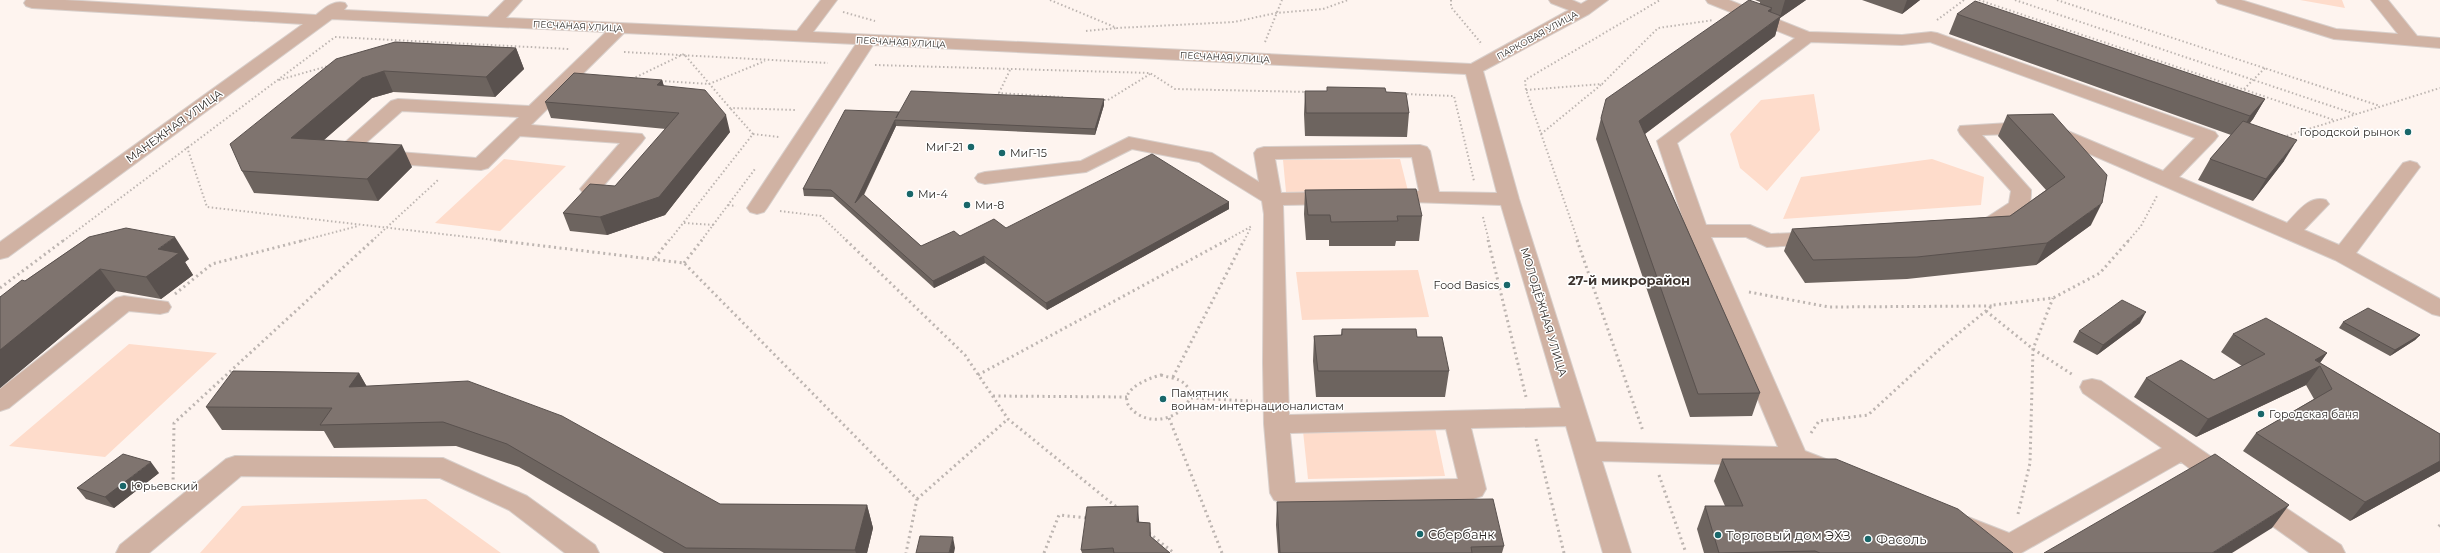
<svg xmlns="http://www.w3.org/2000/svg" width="2440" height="553" viewBox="0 0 2440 553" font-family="Montserrat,sans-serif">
<rect width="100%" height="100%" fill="#fef4ef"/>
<!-- green -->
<path fill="#fedccb" d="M2300 0H2342L2345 8Z
M1814 94 1820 130 1767 191 1740 168 1730 134 1761 100Z
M504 159 566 166 500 231 435 223Z
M1400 159 1408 191 1286 192 1283 160Z
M1932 159 1984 177 1981 205 1783 219 1801 177Z
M1418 270 1429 317 1302 320 1296 272Z
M129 344 217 353 105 457 9 446Z
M1435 428 1445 476 1308 479 1303 431Z
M426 499 501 553H200L242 506Z"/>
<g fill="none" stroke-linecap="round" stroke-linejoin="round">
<!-- minor casing -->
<g stroke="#d8cfcb" stroke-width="2">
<path id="minor" d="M26 0H65L316 15C325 8 333 0 345 3L347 6 344 10 488 17 505 0H522L506 18 797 31 821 0H837L813 32 1471 64 1569 10 1551 3 1549 0H1572L1581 4 1588 0H1608L1589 14 1483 71 1519 199 1596 442 1778 447 1687 231 1657 141 1795 38 1708 3 1706 0H1729L1809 32 1902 35 1931 32 1937 33 2215 132 2218 136 2215 140 2179 177 2287 223C2298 212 2309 195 2326 200L2329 204 2304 230 2339 245 2403 163 2410 161 2417 163 2420 167 2356 253 2440 299V316L2432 314 2335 260 2041 133 1982 135 2031 190C2031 195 2031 201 2029 206 2022 222 1985 237 1969 232L1965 228 1969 224 1986 218 2009 203 2011 191 1960 134 1958 130 1960 126 2044 121 2163 171 2195 138 1930 42 1902 45 1811 42 1677 143 1706 225H1750L1771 234 1818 232 1825 233 1829 238 1825 243 1818 244 1767 247 1746 237H1711L1805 451 1836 463 1840 470 1836 477 1827 480 1792 466 1602 461 1631 553H1603L1566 426 1471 428 1486 489 1482 496 1473 499 1283 503 1274 500 1270 493 1264 424 1263 363 1264 214 1262 201 1199 162 1132 149 1086 172 985 184 978 182 975 178 978 174 985 172 1081 161 1129 137 1212 153 1259 182 1254 153 1257 149 1264 147 1420 145 1427 147 1430 151 1439 192 1497 193 1466 74 873 45 767 208 764 212 757 214 750 212 747 208 856 44 624 33 531 125 642 134 645 138 642 142 597 193 590 195 583 193 580 189 620 143 520 136 488 168 481 170 342 160 335 158 332 154 391 101 398 99 529 106 606 32 332 19 8 257 0 259V242L303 24 32 8 26 6 24 3ZM402 111 519 117 476 158 359 149ZM1412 157 1419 191 1381 193 1378 197 1381 201 1501 205 1561 408 1289 415 1283 205 1334 204 1341 202 1344 198 1341 194 1334 192 1281 193 1275 159ZM1446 429 1458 479 1295 483 1290 433Z
M2216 0H2241L2336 29 2398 34 2371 0H2388L2417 36 2440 38V48L2334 39 2218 3Z
M124 296 168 302 171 307 168 312 160 314 129 311 9 408 0 411V389L116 298Z
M2092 379 2101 381 2235 473 2239 480 2235 487C2215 493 2197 473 2181 462L2021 553H2002L1958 535 1954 528 1958 521 1968 517 2009 533 2162 448 2083 393 2080 387 2083 381Z
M235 456 443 458 527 496 595 545 599 553H565L509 510 440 478 241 476 149 553H116L120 545 226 459Z
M2256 491 2265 494 2341 545 2345 553H2310L2247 508 2243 501 2247 494Z"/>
</g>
<!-- path-far1 -->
<path stroke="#bdb5b1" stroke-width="2" stroke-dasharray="1.5 2.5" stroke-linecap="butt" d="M1050 0 1117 28 1234 22 1276 13 1323 9 1348 0
M1451 0V7L1481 43 1479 44
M1979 0 2334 120
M2015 0 2355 114
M2057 0 2380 106
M843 12 875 21
M1937 20 1964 0
M1086 31 1117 28
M1265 42 1282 0
M624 52 828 63
M875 65 1150 73 1175 89 1308 92
M1010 70 999 93 1063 97
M632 79 684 54 730 108 796 110
M279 80 328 66
M661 81 709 84 765 61
M2244 89 2265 68
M1526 90 1602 84 1658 28 1714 20
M1403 94 1454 96 1474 181
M1100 100H1108L1150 74
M753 134 779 137
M1541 134 1602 84
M2283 137 2440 88
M187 147 207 207 503 241
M728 205 736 206
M780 211 821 216 847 241
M1483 217 1489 241
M684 223 714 225
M63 241 335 37 569 49
M301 241 358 226
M372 241 438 180
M669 241 753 134 730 108
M701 241 755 169
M1225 241 1252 226
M1244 241 1250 229
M1578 241 1526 90 1525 80 1660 0
M2128 241 2141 226 2157 196"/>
<!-- path -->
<path stroke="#bdb5b1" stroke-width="3" stroke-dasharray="2 3.5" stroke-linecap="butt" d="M494 240 684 263 917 499 906 553
M846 240 965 355 1008 419 1119 509
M1488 240 1526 397
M1577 240 1643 431
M655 258 669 240
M684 263 702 240
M0 288 64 240
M1749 292 1829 307 1992 306
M175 294 212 264 305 240
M1986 311 2033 349 2073 375
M978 375 1227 240
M1161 375C1167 377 1174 378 1179 380 1211 397 1165 434 1136 413 1110 394 1145 379 1161 375Z
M1173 377 1244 240
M993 396 1127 397
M1191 398 1252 401
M1169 418 1222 553
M1811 433 1819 421 1868 415 1941 348 1993 305 2053 298 2100 273 2129 240
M1536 439 1564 553
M1659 475 1686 553
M173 485 174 423 373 240
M917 499 1008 419
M2018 514 2030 463 2033 349 2053 298
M2440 525 2438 527 2440 528
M1149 533 1174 553
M1044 553 1059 515 1087 518"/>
<!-- minor -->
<use href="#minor" fill="#d0b2a3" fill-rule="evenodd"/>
</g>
<!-- wall -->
<path fill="#6d645f" d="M1755 0H1806L1780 18 1775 36 1645 134 1760 393 1752 416 1690 417 1596 139 1601 118 1760 3V2Z
M1862 0H1920L1902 14Z
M1957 14 2265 99 2253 119 2250 123 2284 161 2253 201 2198 180 2210 159 2231 135 1949 34Z
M395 42 516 48 524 69 495 97 393 92 372 98 324 140 412 167 378 201 254 193 242 171Z
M662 80 664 86 730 132 665 215 607 235 570 231 563 213 615 186 666 129 551 118 545 102Z
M1327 87 1386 92 1409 113 1407 137 1305 136 1304 114 1305 91H1327Z
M1104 105 1095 135 896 126 864 195 921 246 960 236 1006 228 1229 202V209L1047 310 985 263 934 288 833 197 804 196 803 189 899 112Z
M2053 114 2091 225 2036 265 1907 279 1805 283 1784 251 1792 229 2010 216 2046 190 1998 136 2007 115Z
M1305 190 1422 216 1419 241H1396L1395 246H1329V240H1306L1304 214Z
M89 237 189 259 185 262 193 275 161 299 116 291 0 388V297L25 281Z
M2343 322 2420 335 2415 340 2390 356 2339 328Z
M2140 323 2097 355 2073 342 2079 331Z
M1342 329 1417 337 1449 371 1445 397H1316L1313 361 1314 336 1341 335Z
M2233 334 2327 353 2320 363 2440 434V471L2350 521 2243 451 2256 433 2314 399 2306 385 2196 437 2134 397 2146 378 2214 380 2242 366 2221 352Z
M359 373 367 387 720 504 867 505 873 528 867 553H664L519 467 456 446 334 448 324 431 222 430 206 407Z
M1722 459 2013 553H1704L1697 529 1705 506H1725L1714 481Z
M159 473 114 508 86 499 77 488Z
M1277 502 1504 546 1502 553H1278L1276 525Z
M1139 522 1150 523 1151 537 1170 553H1082L1081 550Z"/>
<!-- shaded-wall -->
<path fill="#59514e" d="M1785 0H1806L1780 18 1775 36 1634 142 1639 121 1768 11 1772 8 1767 27 1780 17Z
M1907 0H1920L1902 14Z
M516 48 524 69 495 97 486 77Z
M384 71 393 92 372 98 302 159 291 138 362 78Z
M662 80 667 97 657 85Z
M1104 99V105L1095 135V129Z
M2265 99 2253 119 2238 137 2250 116Z
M726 115 730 132 665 215 607 235 600 217Z
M895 120 896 126 856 210 855 203Z
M2297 140 2284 161 2253 201 2266 179Z
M402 145 412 167 378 201 367 179Z
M1229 202V209L1047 310 1046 303Z
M2102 203 2091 225 2036 265 2047 243Z
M175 237 189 259 185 262 193 275 161 299 146 277 158 249Z
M984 256 985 263 934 288 933 281Z
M100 269 116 291 0 388V350Z
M2146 312 2140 323 2097 355 2103 345Z
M2420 335 2415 340 2390 356 2395 350Z
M2327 353 2317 367 2320 366 2306 385 2196 437 2208 419Z
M359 373 372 396 349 387Z
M2440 461V471L2350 521 2365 502Z
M151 462 159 473 114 508 105 497Z
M867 505 873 528 867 553H856L855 550Z
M2289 505 2272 528 2232 553H2212Z
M1138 506 1140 533 1137 522Z
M953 537 955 548 954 553H949Z"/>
<!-- building -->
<path fill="#7f746f" stroke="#59514e" d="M1749 0 1772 8 1768 11 1781 16 1639 121 1760 393 1698 394 1601 118 1606 99Z
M1975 1 2265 99 2250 116 1957 14Z
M395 42 516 48 486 77 384 71 362 78 291 138 402 145 367 179 242 171 230 144 336 59Z
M574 73 662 80 657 85 705 90 726 115 659 197 600 217 563 213 590 184 615 186 679 113 545 102Z
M1327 87 1385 88 1386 92 1406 93 1409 113H1306L1305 91H1327Z
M911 91 1104 99 1095 129 895 120 855 203 863 194 921 246 954 231 960 236 994 219 1006 228 1152 154 1229 202 1046 303 984 256 933 281 831 190 803 189 845 110 899 112 896 118Z
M2053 114 2107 175 2102 203 2047 243 1917 257 1813 260 1792 229 2010 216 2065 177 2007 115Z
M2243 121 2297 140 2266 179 2210 159Z
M1416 189 1422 216H1397L1398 221 1331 222 1330 215H1308L1305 190Z
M126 228 175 237 158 249 179 253 146 277 100 269 0 350V297L22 280 25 281 89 237Z
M2122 300 2146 312 2103 345 2079 331Z
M2368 308 2420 335 2395 350 2343 322Z
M2266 318 2327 353 2315 360 2440 434V461L2365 502 2256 433 2332 389 2320 366 2208 419 2146 378 2181 360 2214 380 2265 354 2233 334Z
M1342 329H1416L1417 337H1442L1449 371H1318L1314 336 1342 335Z
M233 371 359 373 349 387 468 381 562 416 720 504 867 505 855 550 686 548 507 444 443 422 320 425 332 408 206 407Z
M123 454 151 462 105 497 77 488Z
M2215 454 2289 505 2212 553H2044Z
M1722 459H1836L1958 509 2013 553H1820L1815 551 1719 553 1705 506H1743Z
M1493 499 1504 546 1471 547 1472 553H1280L1277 502Z
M1138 506 1137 522 1150 523V536L1170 553H1114L1113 548 1081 550 1087 507Z
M920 536 953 537 949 553H916Z"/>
<!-- markers -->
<g fill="#19676a" stroke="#fff" stroke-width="1.5">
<circle cx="2408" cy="132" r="4"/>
<circle cx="971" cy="147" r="4"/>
<circle cx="1002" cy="153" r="4"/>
<circle cx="910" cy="194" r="4"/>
<circle cx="967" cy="205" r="4"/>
<circle cx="1507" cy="285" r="4"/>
<circle cx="1163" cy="399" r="4"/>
<circle cx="2261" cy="414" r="4"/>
<circle cx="123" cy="486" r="4"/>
<circle cx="1420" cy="534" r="4"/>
<circle cx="1718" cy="535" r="4"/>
<circle cx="1868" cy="539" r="4"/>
</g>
<g text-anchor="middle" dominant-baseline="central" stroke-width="3" stroke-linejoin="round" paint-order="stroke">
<!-- far-street labels -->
<g font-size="9" fill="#2d2926" stroke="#fff">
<text transform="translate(578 26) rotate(3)">ПЕСЧАНАЯ УЛИЦА</text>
<text transform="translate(1537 35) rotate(-29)">ПАРКОВАЯ УЛИЦА</text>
<text transform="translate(901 42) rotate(3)">ПЕСЧАНАЯ УЛИЦА</text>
<text transform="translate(1225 57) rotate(3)">ПЕСЧАНАЯ УЛИЦА</text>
</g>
<!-- street labels -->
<g font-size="11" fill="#2d2926" stroke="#fff">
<text transform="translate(174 126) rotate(-36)">МАНЕЖНАЯ УЛИЦА</text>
<text transform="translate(1544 312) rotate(73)">МОЛОДЁЖНАЯ УЛИЦА</text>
</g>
<!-- poi labels -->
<g font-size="11" fill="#2d2926" stroke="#fff" text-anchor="start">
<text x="2400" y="132" text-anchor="end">Городской рынок</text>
<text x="963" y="147" text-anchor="end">МиГ-21</text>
<text x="1010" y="153">МиГ-15</text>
<text x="918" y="194">Ми-4</text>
<text x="975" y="205">Ми-8</text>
<text x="1499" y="285" text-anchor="end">Food Basics</text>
<text x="1171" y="393">Памятник<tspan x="1171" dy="13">воинам-интернационалистам</tspan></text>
<text x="2269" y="414">Городская баня</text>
<text x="131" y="486">Юрьевский</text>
</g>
<!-- quarter labels -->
<g font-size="13" font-weight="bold" fill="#3f3631" stroke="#fff">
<text x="1629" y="280">27-й микрорайон</text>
</g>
<!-- near-poi labels -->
<g font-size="13" fill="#2d2926" stroke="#fff" text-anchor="start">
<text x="1428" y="534">Сбербанк</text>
<text x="1726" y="535">Торговый дом ЭХЗ</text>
<text x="1876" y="539">Фасоль</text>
</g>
</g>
</svg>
